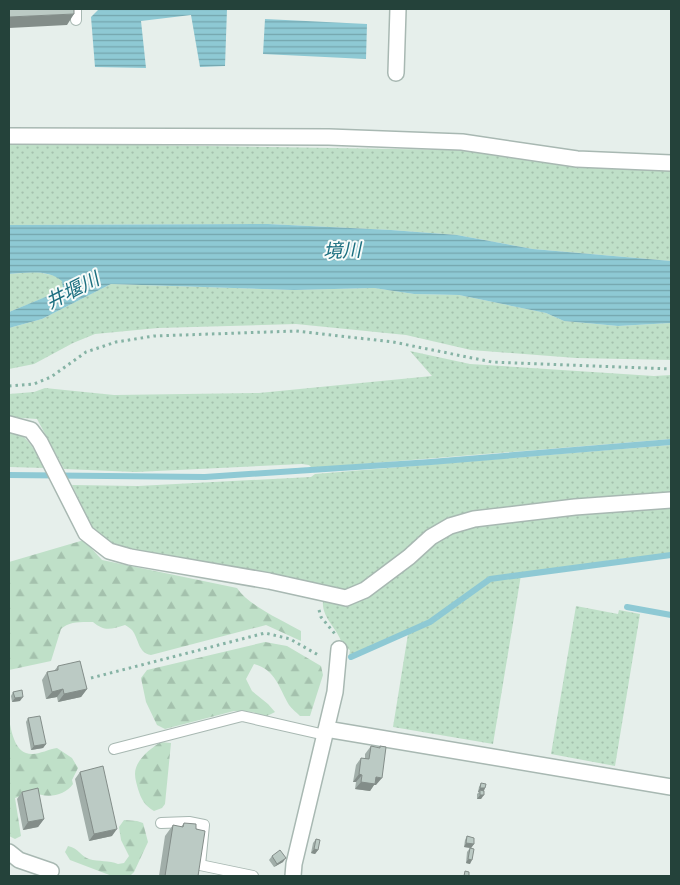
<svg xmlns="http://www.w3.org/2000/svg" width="680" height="885" viewBox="0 0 680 885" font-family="'Asap Condensed','Noto Sans JP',sans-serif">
<defs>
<pattern id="grass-dots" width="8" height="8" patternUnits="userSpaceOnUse" patternTransform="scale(1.25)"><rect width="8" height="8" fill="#bfe0c8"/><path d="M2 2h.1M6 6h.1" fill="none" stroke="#a4c1ad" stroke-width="1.8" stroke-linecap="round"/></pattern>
<pattern id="forest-firs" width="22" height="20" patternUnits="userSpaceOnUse" patternTransform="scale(1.25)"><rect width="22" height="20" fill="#bfe0c8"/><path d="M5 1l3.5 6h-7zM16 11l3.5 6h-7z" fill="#a4c1ad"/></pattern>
<pattern id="water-rules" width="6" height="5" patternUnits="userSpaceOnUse" patternTransform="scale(1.25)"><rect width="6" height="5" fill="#8ec9d4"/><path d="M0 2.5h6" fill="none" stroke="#74a5ad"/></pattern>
</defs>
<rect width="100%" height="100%" fill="#e6efeb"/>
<!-- grass -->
<path fill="url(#grass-dots)" d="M9 143 457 150 586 167 671 170V261L533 249 457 235 391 230 268 224 9 225Z
M36 272 57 276 63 281V288L61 291 9 312V274Z
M111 284 294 290 374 288 414 294 459 295 546 313 564 321 618 326 671 323V360L576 358 471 350 406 335 296 324 158 328 95 334 73 343 34 364 9 369V328L42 319Z
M410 351 470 364 654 376 671 375V439L312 468 309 465 302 464 136 472 64 469 37 419 9 417V394L34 392 45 388 114 395 259 393 432 376Z
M9 429C25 431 38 455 46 468L9 467Z
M671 445V492L478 510 448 520 426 533 364 583 353 589 342 591 115 547 93 529 72 485 138 486 311 477 315 474Z
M671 504V554L627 558 489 578 429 620 349 657 350 650 343 647C339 628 321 619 323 600 341 603 350 606 367 597L452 529 479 522Z
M521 575 493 744 393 727 408 634 430 624 490 581Z
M576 606 618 614 619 610 640 614 615 766 551 754Z"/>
<!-- forest -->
<path fill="url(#forest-firs)" d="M84 540 102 560 237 588C249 606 282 620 301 631V641L266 625 151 655C138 653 139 639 132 630 130 628 128 627 125 625 111 629 105 632 93 622 83 622 69 621 61 629L51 661 9 670V562Z
M265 642 287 646 321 666 323 675 310 716H300C297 713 292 709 289 705 279 688 276 670 254 664L246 679 252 691 268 704 275 712 265 717 253 712 234 711 165 729 157 725 146 702 141 678 147 670Z
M9 720C12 733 15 755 33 754 39 754 50 749 57 748L72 758 78 768 72 780 73 784C65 796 46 799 34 792L15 798 21 836 15 839 9 836Z
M161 742 171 743 165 804 162 808 154 811C145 806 141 799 138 789 137 785 135 779 135 774 135 760 151 748 161 742Z
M124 820 137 821 143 823 148 842 134 872 130 876H112L70 860 65 852 68 846C80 849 79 855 89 859 99 862 109 860 118 864L124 863 129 856 121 840 119 827Z"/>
<!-- water -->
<path fill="url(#water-rules)" d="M99 9H227L225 66 200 67 191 15 141 21 146 68 95 67 91 17Z
M265 19 367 24 366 59 263 54Z
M268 224 391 230 457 235 533 249 671 261V323L618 326 564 321 546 313 459 295 414 294 374 288 294 290 111 284 42 319 9 328V312L60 291 63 288 62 281C48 269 26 273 9 274V225Z"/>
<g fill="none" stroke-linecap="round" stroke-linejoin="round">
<!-- stream -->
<path stroke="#8ec9d4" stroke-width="6" d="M9 475 205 477 431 462 671 442
M627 607 671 615
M351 657 430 622 490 579 671 555"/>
<!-- service casing -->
<g stroke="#a8b8b2" stroke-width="12">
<path id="service" d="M76 9V20
M114 749 242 716 325 735
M161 823 189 822 204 825 200 865 253 876"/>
</g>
<!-- minor casing -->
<g stroke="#a8b8b2" stroke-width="18">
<path id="minor" d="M396 73 398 9
M9 136 329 137 462 142 577 159 671 163
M9 424 31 430 40 442 86 533 109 551 130 557 269 581 346 598 365 590 409 557 431 537 450 526 474 519 575 507 671 500
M326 729 671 787
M9 852 19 860 51 871
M293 876 294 864 335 692 339 649"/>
</g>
<!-- path -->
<path stroke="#86b3a5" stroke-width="3" stroke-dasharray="2.5 4" stroke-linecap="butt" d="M9 386 34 384 51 377 86 352 116 342 154 336 296 331 393 342 492 362 671 369
M319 610 321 617 335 634
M91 678 265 633 290 639 320 656"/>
<!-- service -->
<use href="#service" stroke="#fff" stroke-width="10"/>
<!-- minor -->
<use href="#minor" stroke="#fff" stroke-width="15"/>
</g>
<!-- wall -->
<path fill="#a1aea9" d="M58 666 87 689 81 697 58 702 57 697 46 699 42 680 47 672 54 671Z
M13 692 20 701 12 702 11 696Z
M28 718 46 744 43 748 31 750 26 722Z
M371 746 379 748 380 746 376 785H374L370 791 355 789 356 782H353L356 765 361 758H365V754Z
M80 772 112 836 89 841 75 779Z
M481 783 485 788 484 791 481 799H477V794L479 792H478L479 787Z
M22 792 44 819 38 827 23 830 17 799Z
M184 823 196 829 198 876H159L165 836 173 825 181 827Z
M467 836 474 844 471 848 470 864 466 863 467 852 470 848 464 847 465 840Z
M316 839 318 850 315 854 311 853 313 843Z
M272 856 283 862 274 867 269 860Z"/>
<!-- shaded-wall -->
<path fill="#838d89" d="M74 14 67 25 9 28V17Z
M63 689 57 697 46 699 52 692Z
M87 689 81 697 58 702 64 694Z
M23 697 20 701 12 702 15 698Z
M46 744 43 748 31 750 34 746Z
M359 774 362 775 356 782H353Z
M376 777 382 778 376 785H374L370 791 355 789 361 782Z
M480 788H485L483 792 480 790 479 792H478Z
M480 795H484L481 799H477Z
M44 819 38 827 23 830 28 822Z
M117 829 112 836 89 841 94 834Z
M466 843 474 844 471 848 464 847Z
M314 849 318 850 315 854 311 853Z
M286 858 283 862 274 867 277 864Z
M468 859 472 860 470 864 466 863Z"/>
<!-- building -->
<path fill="#bbcac4" stroke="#838d89" d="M9 9H74V14L9 17Z
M80 661 87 689 64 694 63 689 52 692 47 672 58 670V666Z
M22 690 23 697 15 698 13 692Z
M40 716 46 744 34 746 28 718Z
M371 746 380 748V746L386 747 382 778 376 777 375 784 361 782 362 775 359 774 361 758 369 759Z
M103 766 117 829 94 834 80 772Z
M481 783 486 784 485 788H480Z
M38 788 44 819 28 822 22 792Z
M480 790 484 791V795H480Z
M184 823 196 824V829L205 831 198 876H165L173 825 183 827Z
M467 836 474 838V844L466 843Z
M316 839 320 840 318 850 314 849Z
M470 848 474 849 472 860 468 859Z
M280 850 286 858 277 864 272 856Z
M465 871 469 872V876H464Z"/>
<g text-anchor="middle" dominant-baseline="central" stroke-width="4" stroke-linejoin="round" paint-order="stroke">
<!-- water labels -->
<g font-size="19" font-style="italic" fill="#1c6f80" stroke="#f7fbf9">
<text transform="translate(342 250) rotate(-2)">境川</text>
<text transform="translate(72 290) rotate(-27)">井堰川</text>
</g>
</g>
<!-- border -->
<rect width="680" height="885" fill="none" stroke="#24423a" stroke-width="20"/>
</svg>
